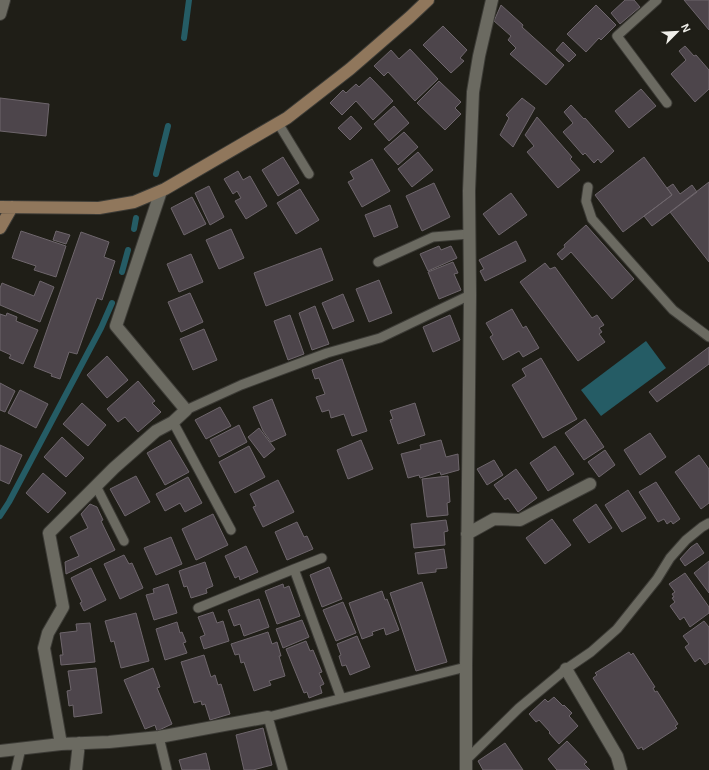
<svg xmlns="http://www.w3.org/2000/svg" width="709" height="770" viewBox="0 0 709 770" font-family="Helvetica,sans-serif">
<rect width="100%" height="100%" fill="#1f1e17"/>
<!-- water -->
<path fill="#255c65" d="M646 341 666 368 601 416 581 390Z"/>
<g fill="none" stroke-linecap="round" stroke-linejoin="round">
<!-- stream -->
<path stroke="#255c65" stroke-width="6" d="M184 38 189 0
M156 174 168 126
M134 229 136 218
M122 272 128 250
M0 516 9 502 101 328 112 303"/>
</g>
<!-- building -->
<path fill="#4d454b" stroke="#6e666c" d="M625 0H634L640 7 620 24 611 13Z
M684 0H709V30Z
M501 5 523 25 522 27 564 65 546 85 510 54 516 48 508 40 511 36 494 21Z
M596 5 616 25 601 40 599 38 586 52 567 34Z
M443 26 467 50 460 58 464 61 451 73 423 45Z
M563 42 576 55 569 62 556 50Z
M685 46 694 56 696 55 709 70V89L695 102 671 74 686 60 679 51Z
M410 49 438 79 415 101 388 72 384 76 374 66 391 50 399 59Z
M370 77 393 101 373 120 356 101 342 115 330 103 343 90 346 93 356 84 359 87Z
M439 81 461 102 455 108 461 114 445 130 417 103Z
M641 89 656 106 629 128 615 111Z
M0 98 49 104 46 136 0 131Z
M522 98 535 108 513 147 500 135 509 118 506 115Z
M571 105 584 119 585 118 614 151 601 163 598 159 594 163 585 153 583 155 563 132 573 123 564 112Z
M394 106 409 123 389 141 374 124Z
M351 116 362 128 350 140 338 128Z
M537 117 572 157 570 159 580 170 558 188 527 152 534 146 525 135Z
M404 132 418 147 398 165 384 149Z
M418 152 433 170 412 187 398 169Z
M283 157 299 183 278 196 262 170Z
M644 157 672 195 623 232 595 195Z
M372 159 390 191 362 207 348 182 354 179 350 172Z
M238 171 243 180 250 176 267 206 246 219 235 201 241 198 237 191 233 194 224 179Z
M709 182V262L670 212Z
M434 183 450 217 422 231 406 196Z
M673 184 680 194 692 185 697 192 652 226 644 216 672 195 667 188Z
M209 186 224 217 210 225 195 193Z
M300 189 319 220 296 234 277 203Z
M511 193 527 215 499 235 483 214Z
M192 197 206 224 184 235 171 208Z
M390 205 398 227 374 237 365 215Z
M586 225 634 279 612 299 571 252 562 260 557 254 565 247 564 245Z
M231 229 244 258 219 269 206 240Z
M21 231 66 246 56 277 34 270 36 266 12 258Z
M56 231 70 235 66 244 53 240Z
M81 232 109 242 104 257 115 261 102 300 97 298 77 354 69 352 60 379 51 376 52 374 34 367Z
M516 241 526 261 485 281 480 271 484 269 479 260Z
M439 246 441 250 451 246 457 258 428 271 420 254Z
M321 248 333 280 266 306 254 273Z
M191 254 203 282 179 292 167 264Z
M453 262 458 273 454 274 461 290 439 299 428 272Z
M545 263 550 269 555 267 592 318 597 315 604 325 599 328 602 332 599 334 605 342 578 361 520 282Z
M379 280 392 313 369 322 356 289Z
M40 281 54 287 40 322 0 305V288L2 283 34 296Z
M190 293 203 322 181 332 168 302Z
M343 294 354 321 333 329 322 303Z
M315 306 329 344 312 350 299 313Z
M512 309 523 328 526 326 539 348 523 357 519 351 503 360 490 337 493 335 486 323Z
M7 313 17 317 16 321 38 330 23 364 9 358 11 355 0 350V314L6 316Z
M290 315 304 354 288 360 274 321Z
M450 315 460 340 433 352 423 327Z
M204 329 217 360 193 370 180 339Z
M709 347V364L657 402 649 392Z
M107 356 128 380 107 398 87 375Z
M541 358 577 419 543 438 512 385 526 376 522 369Z
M342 359 367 431 352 436 344 414 331 418 329 410 322 412 316 397 325 394 319 378 315 379 312 370Z
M138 381 155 401 152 403 161 412 138 432 125 417 118 422 107 409Z
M0 383 15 391 5 412 0 410Z
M20 390 48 404 36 428 8 413Z
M272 399 286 435 271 442 263 431 253 407Z
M82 403 106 425 88 446 63 424Z
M415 403 425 435 398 444 390 420 393 419 390 411Z
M220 407 231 426 206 439 195 420Z
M585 419 604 447 584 460 565 433Z
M239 425 247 442 219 457 210 440Z
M259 428 275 449 264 458 248 437Z
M650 433 666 457 640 475 624 450Z
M62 437 84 458 66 477 44 457Z
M170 440 189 472 165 485 147 453Z
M361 440 373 469 348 479 337 450Z
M441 440 446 457 458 454 459 470 441 475 440 472 420 478 419 475 408 478 401 454 421 449 420 445Z
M0 445 22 455 9 484 0 480Z
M249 446 265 477 235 493 219 462Z
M555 446 574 474 548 491 530 463Z
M605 450 615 465 599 477 588 462Z
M699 455 709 469V503L701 509 675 472Z
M494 460 503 475 487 485 477 469Z
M516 469 537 498 518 512 508 498 505 500 494 485Z
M43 473 66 493 48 513 26 493Z
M136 476 150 502 125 516 110 489Z
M448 476 450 502 447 503 448 515 427 517 422 479Z
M188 477 202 503 185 512 180 503 165 511 156 494Z
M278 480 294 512 263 527 253 507 256 506 250 494Z
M656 482 680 519 673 524 671 521 667 524 664 519 658 522 639 492Z
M628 490 646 518 622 532 605 505Z
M90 504 97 507 103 520 101 521 115 550 66 574 65 562 79 556 70 537 88 528 81 514Z
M596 504 612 528 589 543 573 520Z
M213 514 228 545 196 560 182 529Z
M552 519 571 545 545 564 526 538Z
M446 520 448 531 444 532 445 545 414 548 411 524Z
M297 522 304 537 307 536 313 549 287 560 275 532Z
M171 537 182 564 156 575 144 548Z
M697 543 704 553 685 566 680 559 691 547Z
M246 546 258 572 240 580 239 576 235 578 225 556Z
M444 549 447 568 436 569V572L418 574 415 553Z
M124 555 129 564 132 563 143 588 120 599 104 564Z
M709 561V593L694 573Z
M205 562 213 586 206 589 207 593 191 598 187 586 184 587 179 571Z
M329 567 342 599 322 607 310 575Z
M91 568 106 600 84 611 80 603 82 602 71 578Z
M685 573 709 607V613L690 627 684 617 680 620 670 606 675 602 672 598 674 597 672 594 675 592 669 584Z
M422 582 447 662 416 671 390 593Z
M168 584 177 613 154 620 146 595 154 593 153 589Z
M283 584 284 588 289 586 300 616 277 624 265 591Z
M382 591 385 600 387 599 399 630 386 635 384 628 372 632 373 635 362 639 349 603Z
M259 599 269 627 244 636 240 624 234 626 228 610Z
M343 602 356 633 336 641 323 610Z
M213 612 217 623 223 621 229 641 204 649 200 637 205 635 198 617Z
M136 613 149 661 121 668 114 641 111 642 105 621Z
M302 620 309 637 283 648 276 629Z
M704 621 709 627V662L705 665 700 658 695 662 685 647 689 644 683 636Z
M177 622 180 633 182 632 186 642 183 643 187 653 165 660 156 629Z
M90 623 95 662 61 665 60 655H63L60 633 77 631 76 624Z
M268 632 272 644 277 642 281 656H279L285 676 269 681 271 685 254 691 244 662 241 663 239 654 235 655 231 644Z
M357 636 370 667 350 675 346 665 342 666 339 656 341 655 337 644Z
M306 641 310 651 313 650 322 672 319 673 324 684 320 686 322 693 309 698 307 692 304 693 286 649Z
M629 652 631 655 633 653 655 687 653 688 655 692 657 691 678 724 675 726 677 728 643 750 642 747 638 749 593 678 597 675 595 673Z
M204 655 211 677 215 675 218 685 221 684 230 714 210 720 205 704 202 705 201 701 194 703 181 662Z
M96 668 102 713 74 717 73 705 69 706 67 691 71 690 68 671Z
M153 668 160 687 157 688 172 724 157 731 155 725 145 729 124 680Z
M554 697 563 706 564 705 572 713 569 716 578 726 559 744 549 733 550 732 539 720 536 722 529 714 545 699 548 702Z
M263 728 272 765 253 770H244L236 735Z
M567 741 587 762 584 764 590 770H557L548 759Z
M505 743 523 770H483L478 761Z
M206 753 210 770H182L179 760Z"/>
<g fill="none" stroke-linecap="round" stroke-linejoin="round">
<!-- lane casing -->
<g stroke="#3c3b36" stroke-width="11">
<path id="lane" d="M657 0 617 36 667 103
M278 123 309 174
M588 187 586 201 592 219 673 310 709 337
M378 262 433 237 469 234
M186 410 241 385 327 353 380 338 470 295
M173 422 231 530
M96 486 124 541
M294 569 341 698
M198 608 294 569 322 558
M159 737 167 770
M466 760 519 708 566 669 591 652 617 629 657 579 670 558 686 540 702 527 709 523
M16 770 21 748
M283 770 268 717 466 667"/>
</g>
<!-- street casing -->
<g stroke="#3c3b36" stroke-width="14">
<path id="street" d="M0 14 4 0
M467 534 494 519 520 520 590 484
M566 669 617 756 621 770
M61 744 44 648 48 633 63 607 49 533 114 468 156 431 173 422 186 410 116 326 161 191
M0 751 61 744 109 742 159 737 268 717
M76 770 79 743
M466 770V667L470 295 469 191 473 92 479 56 492 0"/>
</g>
<!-- secondary casing -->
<g stroke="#3c3b36" stroke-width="14">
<path id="secondary" d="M0 207 99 208 134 202 165 189 287 118 350 69 410 17 428 0
M0 228 12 207"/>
</g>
<!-- lane -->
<use href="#lane" stroke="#6b6a61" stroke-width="9"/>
<!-- street -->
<use href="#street" stroke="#6b6a61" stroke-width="12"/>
<!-- secondary -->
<use href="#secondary" stroke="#90775c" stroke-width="12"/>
</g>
<!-- north arrow -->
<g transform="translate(677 32) rotate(66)" stroke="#1f1e17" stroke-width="3" paint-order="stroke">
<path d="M0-3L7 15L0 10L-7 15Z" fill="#f0efea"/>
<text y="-6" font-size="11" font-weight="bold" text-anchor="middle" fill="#f0efea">N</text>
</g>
</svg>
